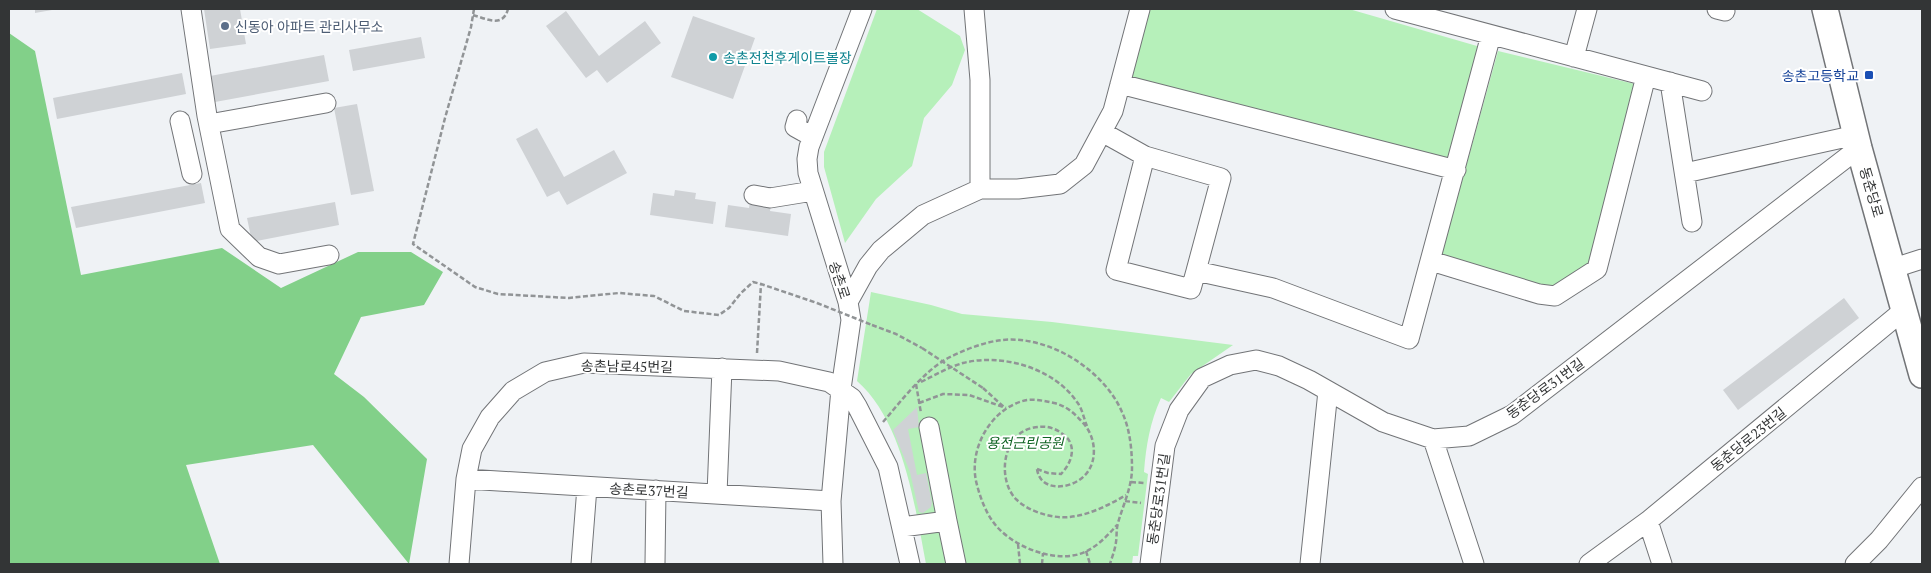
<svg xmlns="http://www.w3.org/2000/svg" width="1931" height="573" viewBox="0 0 1931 573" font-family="'PT Serif','Noto Sans KR',serif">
<rect width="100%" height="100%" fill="#eff2f5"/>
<!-- green -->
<path fill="#b6f0ba" d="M877 9H917L960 36 965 50 952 85 924 118 912 166 876 199 845 243 824 167V152Z
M1149 9H1349L1477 46 1480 53 1452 157 1443 164 1132 79Z
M1498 51 1639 85 1588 272 1552 290 1441 257Z
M871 292 931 305 962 314 1052 322 1233 345 1191 374 1169 402 1161 398C1150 422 1146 446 1144 472L1148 474 1138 556H1133L1132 564H926C915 506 903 421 857 381Z"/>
<!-- forest -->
<path fill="#82d089" d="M9 33 35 51 81 275 222 248 281 288 358 252H411L443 272 424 305 361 317 334 374 364 397 427 459 409 564 313 445 186 465 220 564H9Z"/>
<!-- building -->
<path fill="#cfd2d5" d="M35 9H52V10L35 13Z
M204 9H240L246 44 210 49Z
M566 11 599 56 645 21 661 43 607 83 597 70 586 78 546 26Z
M693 16 755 38 733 99 671 77Z
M421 37 425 58 353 71 349 50Z
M324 55 329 81 215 102 210 76Z
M182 73 186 94 57 119 53 98Z
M357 104 374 191 351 195 334 108Z
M537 128 564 177 614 150 627 173 567 205 559 191 547 197 516 139Z
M201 183 205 203 76 228 71 207Z
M675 190 696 193 695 199 716 202 713 224 650 215 653 193 674 196Z
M335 202 339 225 252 242 247 218Z
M750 202 771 205 770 211 791 214 788 236 725 227 728 205 749 208Z
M1844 298 1859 318 1738 410 1723 390Z
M917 407 919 427 908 429 917 475 926 473 932 503 931 507 923 513 919 512 910 472 893 430Z"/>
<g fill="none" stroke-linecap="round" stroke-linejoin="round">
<!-- minor casing -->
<g stroke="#727477" stroke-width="21">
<path id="minor" d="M191 9 207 116 230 229 259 257 279 264 329 255
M974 9 980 80V189
M1395 9 1702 91
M1717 9 1725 11
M1574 57 1587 9
M1670 82 1692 222
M1120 84 1456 170
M797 120 795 127 813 137
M180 121 192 174
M209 124 326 103
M1102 132 1145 156 1221 178 1196 271 1273 288 1409 339 1491 35
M1145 156 1116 270 1191 289 1196 271
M1685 173 1856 135
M754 195 770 198 813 191
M1431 261 1539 294 1555 296 1597 269 1646 76
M1894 268 1922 259
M848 302 868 266 881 250 923 215 980 189H1018L1060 184 1084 165 1113 111 1140 9
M929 427 947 521
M1433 439 1474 564
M466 479 831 501
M717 494 722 368
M1648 521 1662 564
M902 527 947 521 956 564
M459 564 466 479 472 449 490 417 513 391 545 372 584 363 779 371 829 382 852 398 857 406 888 467 910 564
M581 564 587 487
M655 564 656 490
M833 564 831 501 841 389 851 320 848 302 808 173 807 159 809 147 862 9
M1150 564 1165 446 1179 410 1202 378 1230 365 1256 360 1279 366 1309 380 1383 422 1433 439 1469 436 1512 415 1859 148
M1310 564 1328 391
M1589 564 1648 521 1904 310
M1855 564 1879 540 1922 487"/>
</g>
<!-- major casing -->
<g stroke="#727477" stroke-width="28">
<path id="major" d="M1825 9 1859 148 1922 375"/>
</g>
<!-- path -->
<path stroke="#919496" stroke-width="2.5" stroke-dasharray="5 2.5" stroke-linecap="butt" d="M474 9 471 27 445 118 413 244 475 287 498 294 569 298 619 293 654 296 684 311 719 315 729 308 741 293 753 282 761 284 817 303
M473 15C487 19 503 28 508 9
M872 325 896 334 922 348
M757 353 761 284
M921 382C935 375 949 367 963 363 1002 353 1054 368 1077 402 1082 408 1084 419 1087 426
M916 384 921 413
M983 388 1005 408
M919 403 943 394 969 395 1006 408
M883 422C902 400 923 372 948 358 964 350 984 342 1002 340 1049 335 1104 370 1122 412 1130 429 1132 450 1132 468 1132 487 1123 505 1118 523 1116 530 1117 536 1116 542 1115 550 1112 557 1110 564
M1037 469C1040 491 1067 490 1082 478 1098 465 1097 439 1084 424 1075 414 1067 406 1054 403 1045 401 1036 399 1027 400 991 407 967 450 977 485 981 500 987 516 998 528 1018 549 1058 564 1085 552 1098 546 1108 535 1117 525
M1037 469 1048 473 1061 474C1071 464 1078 446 1064 435 1054 427 1045 425 1032 428 1004 434 997 475 1014 497 1026 511 1052 519 1070 517 1089 515 1109 505 1126 495
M1131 482 1144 483
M1125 501 1141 503
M1018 544 1020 564
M1086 551 1090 564
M1042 564 1043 553"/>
<!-- minor -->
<use href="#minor" stroke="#fff" stroke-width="19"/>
<!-- major -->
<use href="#major" stroke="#fff" stroke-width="25"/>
<!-- path-bridge -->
<path stroke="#919496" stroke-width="2.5" stroke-dasharray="5 2.5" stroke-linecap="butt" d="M817 303 872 325
M922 348 983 388"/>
</g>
<!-- markers -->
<circle fill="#5c6f8a" stroke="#fff" stroke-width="2" cx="225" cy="26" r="5"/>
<circle fill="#0f9aa8" stroke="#fff" stroke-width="2" cx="713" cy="57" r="5"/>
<rect fill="#1a4fb4" stroke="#fff" stroke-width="2" x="1864" y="70" width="10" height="10" rx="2.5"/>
<g text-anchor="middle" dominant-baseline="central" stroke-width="4" stroke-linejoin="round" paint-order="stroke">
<!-- service labels -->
<g font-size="14" fill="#4e5e75" stroke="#fff" text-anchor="start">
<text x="235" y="26">신동아 아파트 관리사무소</text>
</g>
<!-- culture labels -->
<g font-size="14" fill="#0d838f" stroke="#fff" text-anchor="start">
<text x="723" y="57">송촌전천후게이트볼장</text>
</g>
<!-- transit labels -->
<g font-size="14" fill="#164399" stroke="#fff" text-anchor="end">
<text x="1859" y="75">송촌고등학교</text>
</g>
<!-- street labels -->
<g font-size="14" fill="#333536" stroke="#fff">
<text transform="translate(1872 192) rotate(74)">동춘당로</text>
<text transform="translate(840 280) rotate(72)">송촌로</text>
<text transform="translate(627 366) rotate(1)">송촌남로45번길</text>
<text transform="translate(1545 388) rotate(-36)">동춘당로31번길</text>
<text transform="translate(1748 439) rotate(-39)">동춘당로23번길</text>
<text transform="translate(649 490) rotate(3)">송촌로37번길</text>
<text transform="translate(1158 499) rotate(-82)">동춘당로31번길</text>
</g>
<!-- park labels -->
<g font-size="14" font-style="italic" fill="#116524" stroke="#fff">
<text x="1025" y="442">용전근린공원</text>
</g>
</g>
<!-- border -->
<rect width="1931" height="573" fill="none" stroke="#333536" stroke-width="20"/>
</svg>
